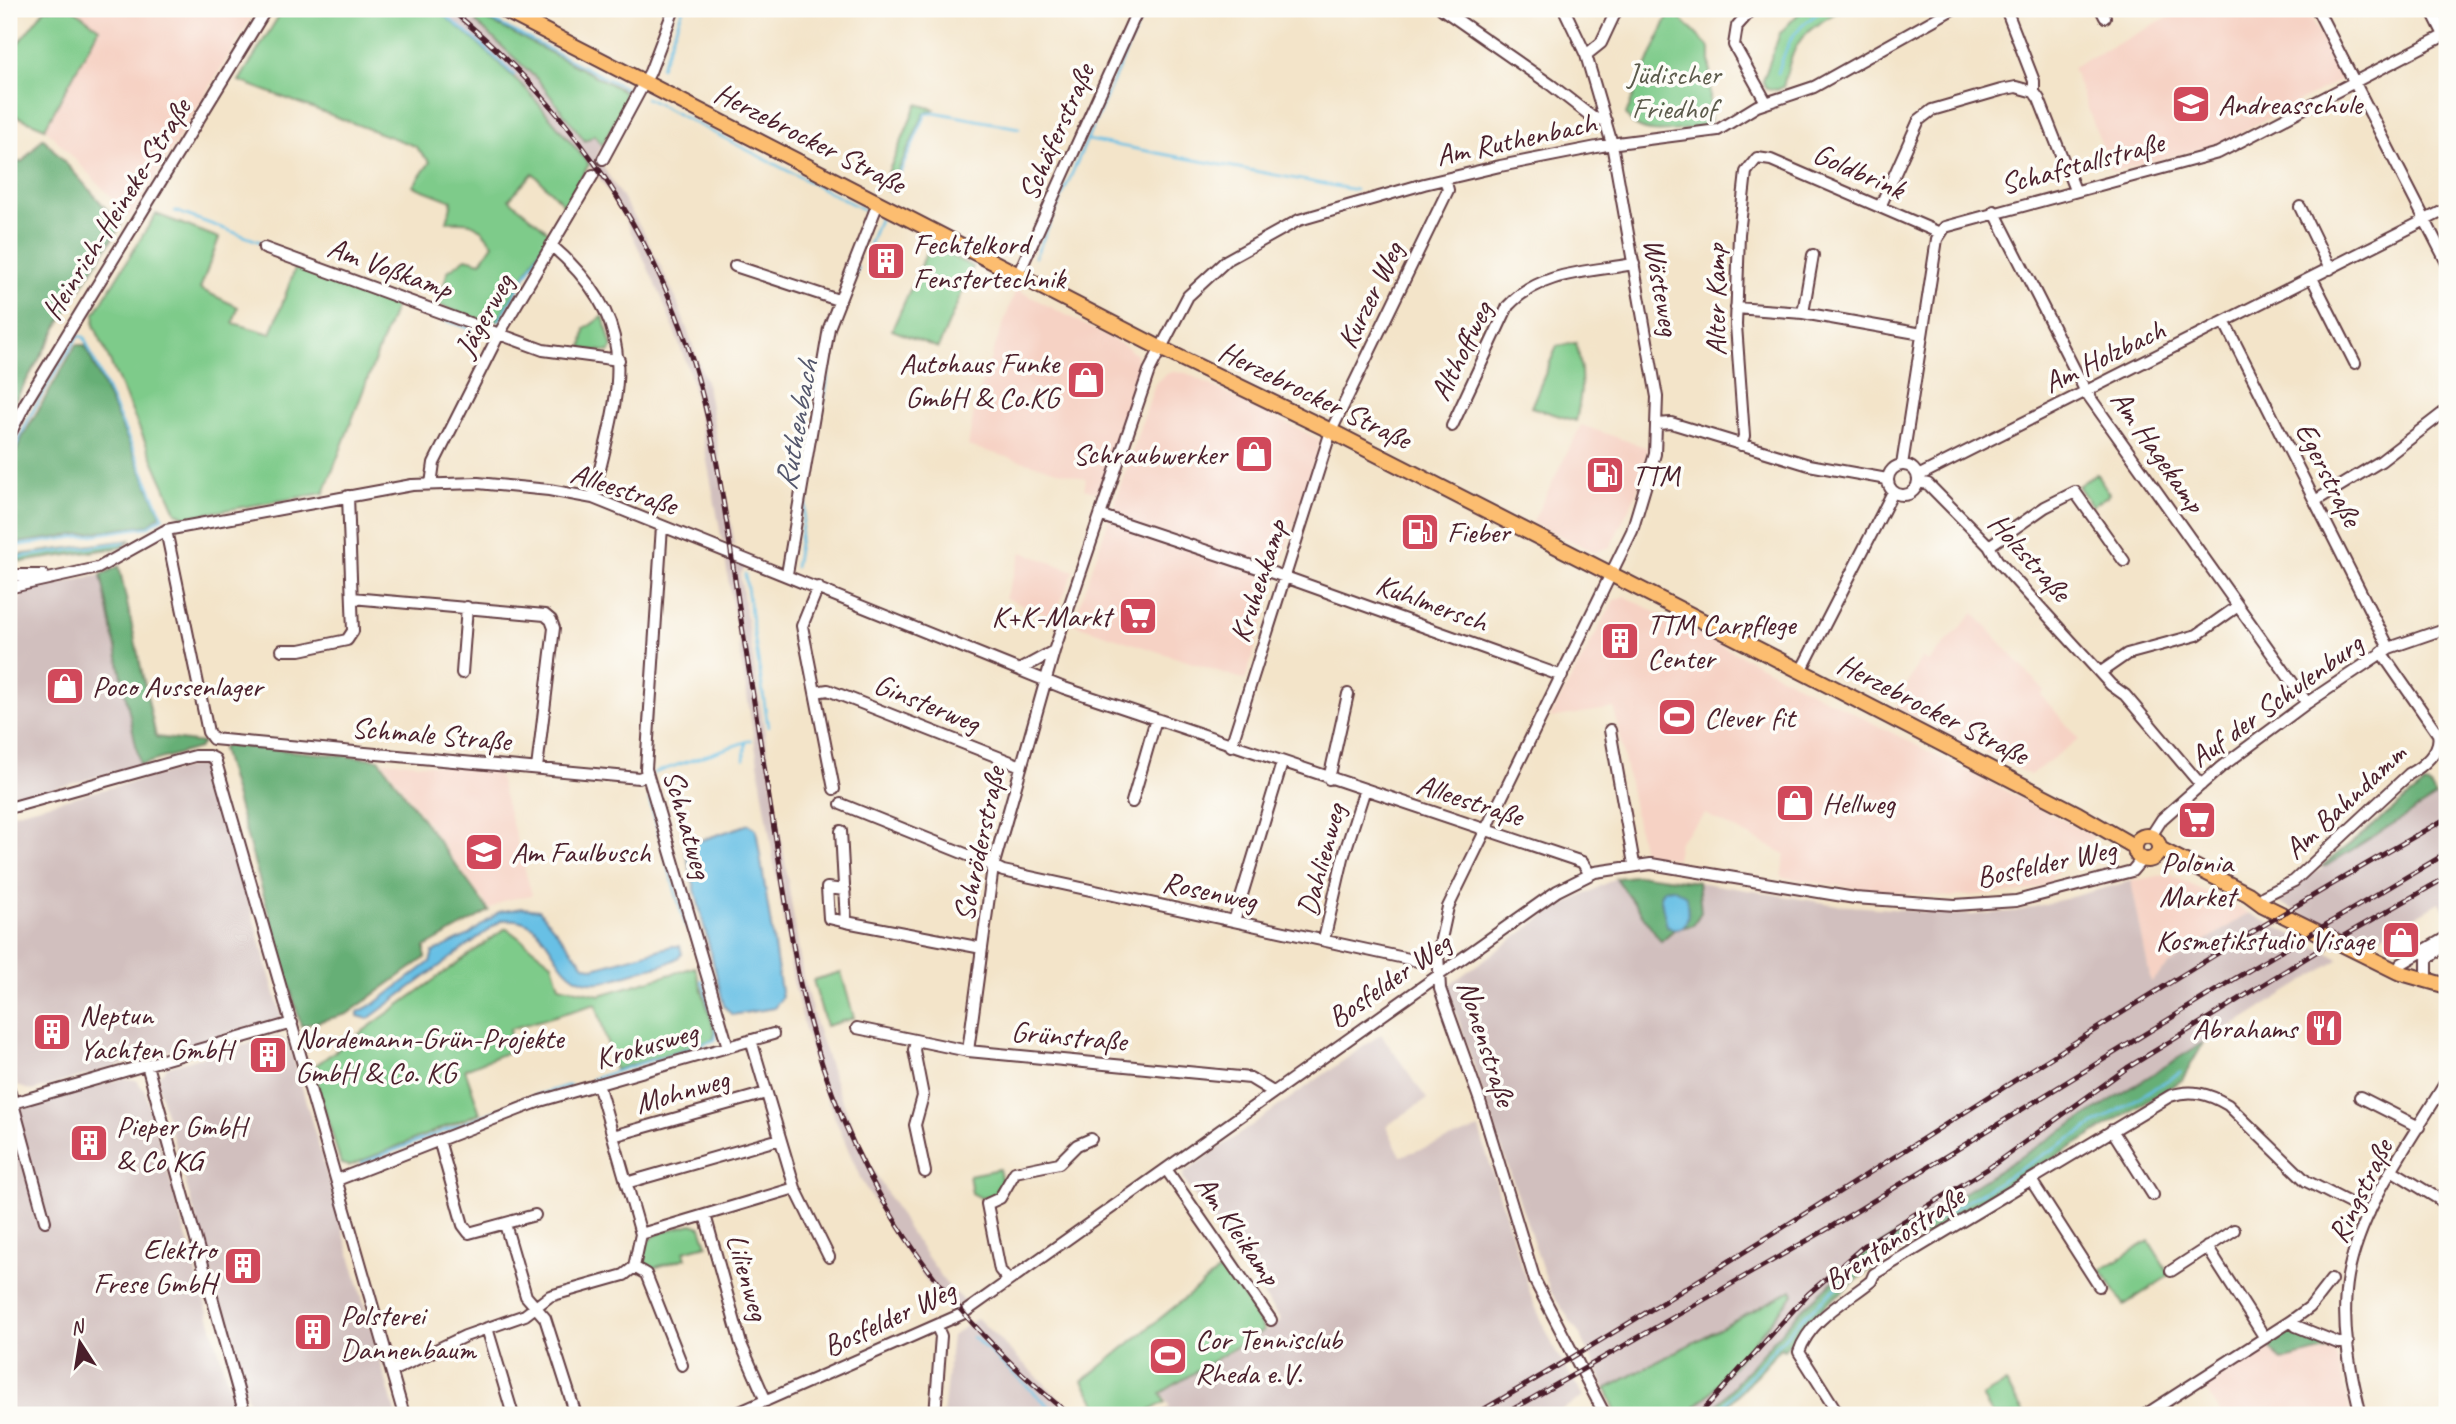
<svg xmlns="http://www.w3.org/2000/svg" width="2456" height="1424" viewBox="0 0 2456 1424" font-family="Caveat,sans-serif">
<rect width="100%" height="100%" fill="#fdfcf7"/>
<filter id="ink" filterUnits="userSpaceOnUse"><feTurbulence type="fractalNoise" baseFrequency=".0143" numOctaves="2"/><feDisplacementMap in="SourceGraphic" scale="14" xChannelSelector="R" yChannelSelector="G"/><feConvolveMatrix kernelMatrix="1 2 1 2 8 2 1 2 1" color-interpolation-filters="sRGB"/></filter>
<filter id="wash" filterUnits="userSpaceOnUse"><feTurbulence type="fractalNoise" baseFrequency=".00686" numOctaves="4" result="noise"/><feDisplacementMap in="SourceGraphic" scale="28" xChannelSelector="R" yChannelSelector="G"/><feGaussianBlur stdDeviation="1.57" result="paint"/><feColorMatrix in="noise" values="0 0 0 0 0 0 0 0 0 0 0 0 0 0 0 0 0 1.4 0 .05"/><feComposite in="paint" operator="in"/></filter>
<g filter="url(#wash)">
<rect width="100%" height="100%" fill="#f3e4c9"/>
<!-- built -->
<path fill="#f6d2c4" d="M73 9H257L131 218 45 128 99 29Z
M2185 9H2307L2342 79 2217 145 2112 172 2072 67Z
M1016 289 1127 347 1136 355 1139 374 1135 395 1102 494 1084 489 1086 479 968 446 976 399Z
M1173 372 1186 373 1321 440 1245 680 1073 624 1155 384 1164 375Z
M1581 425 1648 448 1637 493 1610 547 1595 552 1532 523Z
M1022 552 1074 571 1054 618 1005 598Z
M1624 596 1871 722 2094 836 2051 878 2053 884 2020 892 1951 897 1859 889 1781 877 1785 854 1705 814 1679 841 1676 859 1643 853 1614 708 1550 718 1614 600Z
M1974 613 2044 691 2041 695 2079 739 2030 775 1896 707 1918 663 1922 657 1928 662Z
M383 761 497 770 532 895 506 900 490 909Z
M2169 874 2249 913 2170 964 2151 982 2131 881Z
M2268 1344 2282 1361 2335 1350 2351 1415H2222L2203 1386Z"/>
<!-- industrial -->
<path fill="#d1bfbe" d="M436 9H457L476 22 538 80 585 140 594 135 602 145 597 157 644 233 674 294 707 385 735 546 722 540 691 376 662 298 622 213 598 176 528 90 480 45Z
M725 558 746 566 740 575 803 978 816 1025 839 1093 867 1159 909 1231 949 1287 965 1301 949 1311 899 1243 862 1182 816 1073 793 980Z
M101 575 140 765 9 801V611L27 590Z
M197 765 206 766 212 774 282 1018 32 1091 18 1086 9 1065V814Z
M2447 791V915L2440 902 2365 946 2272 899Z
M1616 878 1661 941 1701 912 1698 882 1838 905 1971 915 2019 911 2131 881 2151 982 2170 964 2249 913 2340 959 1859 1258 1796 1315 1708 1415H1687L1713 1390 1793 1295 1792 1291 1606 1389 1582 1338 1550 1291 1447 986 1548 914Z
M1381 1034 1427 1099 1386 1126 1401 1156 1479 1129 1532 1299 1556 1352 1584 1397 1552 1415H1156L1170 1407 1162 1393 1281 1321 1183 1179 1184 1173Z
M275 1036 283 1038 290 1046 396 1415H252L158 1086 159 1075 169 1066Z
M123 1078 136 1080 145 1091 237 1415H9V1112Z
M977 1318 1057 1396 1081 1415H943L952 1336Z"/>
<!-- green -->
<path fill="#7ecb8a" stroke="#64755a" stroke-width="2" d="M45 9H73L99 28 45 128 9 113V55Z
M283 9H436L480 45 527 90 589 164 565 206 533 173 509 199 550 233 499 319 488 323 438 305 448 271 466 258 481 262 493 244C476 222 474 221 447 222L452 201 413 186 430 162 415 146 239 81Z
M1671 9 1710 48V126C1687 128 1638 143 1626 114Z
M1803 9H1842C1800 34 1795 38 1783 87L1777 90 1766 88 1763 81 1780 33Z
M480 16 624 91 626 101 602 145 594 135 585 141 538 80 476 22Z
M917 104 934 109 924 114 889 191 882 187Z
M156 214 219 238 200 289 238 307 233 323 271 334 296 266 397 302 324 493 186 517 176 512 94 325 95 313Z
M930 245 973 267 938 348 892 330Z
M603 316 612 347 610 352 582 349 585 329Z
M1576 343C1584 372 1582 392 1576 421L1531 407 1557 346Z
M2096 473 2110 494 2092 506 2078 486Z
M506 928 552 963 559 986 600 995 695 967 715 1032 713 1040 615 1070 596 1004 510 1029 508 1052 465 1069 480 1113 349 1166 341 1164 312 1068Z
M841 972 854 1018 826 1026 813 980Z
M999 1169 1002 1182 993 1195 981 1198 972 1193 969 1175Z
M692 1224 701 1227 707 1245 684 1251 686 1258 647 1270C634 1233 664 1232 692 1224Z
M2149 1241 2170 1275 2124 1305 2101 1270Z
M1226 1265 1264 1330 1161 1393 1165 1402 1142 1415H1103L1083 1381Z
M1792 1290 1794 1294 1713 1390 1687 1415H1617L1606 1389Z
M2006 1383 2025 1415H1993L1982 1397Z"/>
<!-- forest -->
<path fill="#66af76" stroke="#586750" stroke-width="2" d="M43 138 121 225 72 302 9 411V165L23 161Z
M76 345H85L161 515 148 525 9 544 11 465 22 438Z
M130 540 123 547 21 562 16 555Z
M119 566 156 737 203 743 199 748 140 765 101 575Z
M226 745 379 759 489 911 425 947V958L347 1014 301 1026 222 749Z
M2424 785 2430 786 2436 797 2326 866H2322Z
M1644 875 1698 882 1701 912 1693 925 1675 929 1661 941 1616 878Z
M2204 1042 2182 1080 1868 1271 1827 1304 1784 1350 1781 1348 1719 1415H1708L1796 1315 1859 1258Z
M2290 1331 2330 1349 2281 1361 2268 1344Z"/>
<!-- water -->
<path fill="#68c0e5" stroke="#597088" stroke-width="2" d="M749 824 756 829 782 998 774 1008 732 1015 724 1006 685 849 693 843Z
M1673 888 1686 896C1689 912 1691 935 1667 927L1660 895 1664 889Z
M522 908 539 910 584 965 594 968 672 946H680L682 954C671 965 652 967 637 972 621 976 601 986 584 981 548 971 553 914 502 920L368 1019 358 1016V1012L376 1003 430 962 433 952 469 935 499 912Z"/>
<g fill="none" stroke-linecap="round" stroke-linejoin="round">
<!-- stream -->
<path stroke="#68c0e5" stroke-width="2.5" d="M437 9 481 44 514 75
M478 13 627 89
M661 67 683 9
M1778 73C1789 37 1793 30 1824 9
M646 98 866 211
M1088 140 1356 190
M891 193 926 114 934 112 1019 128
M175 211 266 244
M869 245 880 217
M1035 257 1145 9
M852 283 858 268
M443 319 489 336
M499 321 550 235
M9 465C25 418 52 378 78 336L84 337 163 517 147 527 14 546
M20 557 125 542
M795 567 838 318
M745 574 768 727
M744 759 746 742
M654 773 751 740
M649 799 686 928
M592 1079 715 1040 717 1031 702 980
M362 1163 534 1096 570 1085
M973 1337 1059 1415
M1715 1415 1800 1320 1863 1264 2181 1072"/>
</g>
</g>
<g filter="url(#ink)">
<g fill="none" stroke-linecap="round" stroke-linejoin="round">
<!-- minor casing -->
<g stroke="#633d43" stroke-width="14">
<path id="minor" d="M1442 9 1551 85 1592 117 1606 121
M1564 9 1586 55 1612 144 1657 397 1655 454 1632 531 1448 907 1438 953 1440 989 1480 1101 1535 1281 1605 1415
M1752 9 1737 26 1734 45 1766 102
M2006 9 2034 81V92
M2101 9 2105 17
M2317 9 2447 263
M2431 9 2444 35
M1586 55 1601 43 1617 9
M603 159 650 72 674 9
M1880 207 1919 120 1932 110 2001 90 2016 87 2034 92 2039 99 2075 190
M2300 207 2330 269
M1994 211 2086 392 2307 703
M551 245C647 328 618 390 593 498
M264 248 543 350 619 360
M735 266 838 300
M1018 275 1138 9
M2312 278 2355 363
M1736 308 1803 313 1922 334
M1803 313 1813 255
M2225 323 2389 648
M1658 424 1671 423 1809 465 1887 479
M1452 426 1508 306C1540 271 1589 272 1634 264
M9 436 26 402 266 9
M1741 445 1744 436 1736 325 1739 234 1746 172 1757 158 1771 160 1940 233
M1888 480a15 15 0 1 1 30 0a15 15 0 1 1-30 0Z
M1902 465 1937 239 1945 227 2218 153 2447 34
M1918 476 2447 209
M1918 482 1928 484 1989 546 1997 560 2111 685 2125 695 2201 785
M431 484 434 463 499 334 593 175
M2315 501 2381 461 2447 410
M1102 516 1285 577 1562 676
M662 526 646 769 728 1047
M166 530 208 732 213 739 639 778 647 775
M1989 546 2045 507 2075 492 2124 561
M787 574 829 328 878 203
M10 575H43
M12 587 98 568 166 530 412 485 478 483 549 490 593 498 1064 688 1582 862 1590 874
M818 587 802 626 834 789
M352 598 545 615 551 620 554 628 537 768
M282 650H300L347 640 353 631 348 496
M1021 669 1054 651
M1801 671 1893 492
M2101 672 2127 654 2197 635 2238 606
M462 673 467 607
M815 692 828 690 1021 766
M1610 730 1634 864
M1231 746 1331 431 1448 190 1445 179
M1329 779 1348 694
M1132 802 1156 719
M841 804 985 862 1003 871 1418 961
M9 808 195 756H209L215 759 404 1415
M841 831 846 922 982 948
M2151 836 2162 819 2221 767 2307 703 2389 648 2447 628
M845 890 827 888 829 918 846 922
M2259 903 2264 896 2294 881 2409 774C2422 767 2442 751 2438 734L2381 652
M1234 921 1282 763
M1324 940 1343 858 1364 792
M2398 972 2401 964 2447 937
M2427 982V959L2443 946
M857 1028 968 1051 1250 1078 1273 1092
M751 1040 795 1188 829 1257
M916 1042 914 1050 923 1096 915 1125 925 1172
M968 1051 993 867 1054 651 1149 371 1188 296 1227 260 1299 220 1424 184 1500 166 1617 143 1718 130 1757 106 1814 87 1953 9
M147 1065 245 1415
M9 1089 45 1221
M2360 1097 2419 1127
M13 1103 292 1023
M2112 1130 2153 1195
M613 1136 766 1093
M439 1140 463 1225 469 1233 535 1215
M1166 1169 1271 1320
M2393 1171 2447 1204
M337 1180 540 1101 773 1034
M2031 1180 2099 1286
M626 1183 780 1139
M705 1215 741 1344 766 1401
M505 1224 526 1296 545 1318 576 1415
M641 1234 795 1188
M2207 1247 2265 1338
M634 1267 646 1274 682 1365
M2171 1271 2234 1230
M1008 1280 1000 1270 987 1204 1000 1198 1015 1172 1059 1163 1077 1145 1091 1139
M2291 1321 2296 1326 2338 1343H2348
M487 1328 513 1415
M392 1371 465 1336 525 1315 550 1296 624 1275 634 1267 641 1234 598 1084
M733 1415 962 1314 1557 891 1595 872 1651 864 1855 898 1955 905 2016 901 2132 871 2142 859
M935 1415 941 1336 937 1327
M1839 1415 1799 1352C1810 1319 1845 1302 1871 1281L1874 1274 2170 1096C2191 1089 2208 1093 2228 1105L2306 1181 2369 1213
M2145 1415 2291 1321 2310 1307 2331 1280
M2361 1415C2350 1371 2340 1322 2348 1276 2361 1205 2411 1141 2447 1080"/>
</g>
<!-- major casing -->
<g stroke="#633d43" stroke-width="18">
<path id="major" d="M502 9 1160 348 1331 431 1824 683 2078 814 2135 847
M2135 848a12 12 0 1 1 24 0a12 12 0 1 1-24 0Z
M2160 849 2248 894 2263 905 2398 972 2447 986"/>
</g>
<!-- minor -->
<use href="#minor" stroke="#fff" stroke-width="10"/>
<!-- major -->
<use href="#major" stroke="#fcbd6f" stroke-width="14"/>
<!-- rail casing -->
<g stroke="#4a1f2b" stroke-width="5">
<path id="rail" d="M450 9C568 104 656 232 698 379 720 459 729 544 742 626 761 744 778 861 799 979 838 1159 926 1299 1070 1415
M1474 1415C1804 1225 2115 1005 2447 818
M1503 1415 1829 1228 2236 978 2447 853
M1699 1415 1807 1295 1865 1245 1989 1168 2127 1068 2319 950 2447 877"/>
</g>
<!-- rail -->
<use href="#rail" stroke="#fdfcf7" stroke-width="2.5" stroke-dasharray="8" stroke-linecap="butt"/>
</g>
</g>
<!-- icons -->
<defs>
<g id="school-square" transform="scale(2.0125)"><rect x="-9" y="-9" width="18" height="18" rx="4" fill="#d1495b" stroke="#fdfcf7"/><path d="M0-5L7-2L0 1L-7-2ZM-4 1L0 2.5L4 1V4Q0 6-4 4Z" fill="#fff"/></g>
<g id="building-square" transform="scale(2.0125)"><rect x="-9" y="-9" width="18" height="18" rx="4" fill="#d1495b" stroke="#fdfcf7"/><path d="M-4-6H4V6H1V3H-1V6H-4ZM-2.5-4.3h1.7v1.8h-1.7ZM.8-4.3h1.7v1.8H.8ZM-2.5-1h1.7V.8h-1.7ZM.8-1h1.7V.8H.8Z" fill="#fff"/></g>
<g id="shop-square" transform="scale(2.0125)"><rect x="-9" y="-9" width="18" height="18" rx="4" fill="#d1495b" stroke="#fdfcf7"/><path d="M-5-2.5h2.3a2.7 3.5 0 0 1 5.4 0H5L5.5 6h-11ZM-1.5-2.5h3a1.5 2.3 0 0 0-3 0Z" fill="#fff"/></g>
<g id="fuel-square" transform="scale(2.0125)"><rect x="-9" y="-9" width="18" height="18" rx="4" fill="#d1495b" stroke="#fdfcf7"/><path d="M-5.5-6h7V0h2V4h1.3V-2.5L3-4.5l.8-.8L6-3V5H2.5V1h-1V6h-7ZM-4.2-4.7v3.2H.2V-4.7Z" fill="#fff"/></g>
<g id="supermarket-square" transform="scale(2.0125)"><rect x="-9" y="-9" width="18" height="18" rx="4" fill="#d1495b" stroke="#fdfcf7"/><path d="M-6-5.5h2.5l.6 2H6L4.5 2H-2.5L-4.4-4H-6ZM-1.5 3.2a1.3 1.3 0 1 0 .1 0ZM3 3.2a1.3 1.3 0 1 0 .1 0Z" fill="#fff"/></g>
<g id="stadium-square" transform="scale(2.0125)"><rect x="-9" y="-9" width="18" height="18" rx="4" fill="#d1495b" stroke="#fdfcf7"/><path d="M0-5a6.5 5 0 1 0 0 10a6.5 5 0 1 0 0-10ZM-3.5-1.8h7v3.6h-7Z" fill="#fff"/></g>
<g id="restaurant-square" transform="scale(2.0125)"><rect x="-9" y="-9" width="18" height="18" rx="4" fill="#d1495b" stroke="#fdfcf7"/><path d="M-5-6h1v4h1v-4h1v4h1v-4h1v5L-1.5 .5V6h-2V.5L-5-1ZM5-6V6H3V1.5H1.5Q1.5-4 5-6Z" fill="#fff"/></g>
</defs>
<g fill-rule="evenodd">
<use href="#school-square" x="2191" y="104"/>
<use href="#building-square" x="886" y="261"/>
<use href="#shop-square" x="1086" y="380"/>
<use href="#shop-square" x="1254" y="454"/>
<use href="#fuel-square" x="1605" y="475"/>
<use href="#fuel-square" x="1420" y="532"/>
<use href="#supermarket-square" x="1138" y="616"/>
<use href="#building-square" x="1620" y="641"/>
<use href="#shop-square" x="65" y="686"/>
<use href="#stadium-square" x="1677" y="717"/>
<use href="#shop-square" x="1795" y="803"/>
<use href="#supermarket-square" x="2197" y="820"/>
<use href="#school-square" x="484" y="852"/>
<use href="#shop-square" x="2401" y="940"/>
<use href="#restaurant-square" x="2324" y="1028"/>
<use href="#building-square" x="52" y="1032"/>
<use href="#building-square" x="268" y="1055"/>
<use href="#building-square" x="89" y="1143"/>
<use href="#building-square" x="243" y="1266"/>
<use href="#building-square" x="313" y="1332"/>
<use href="#stadium-square" x="1168" y="1356"/>
</g>
<g text-anchor="middle" dominant-baseline="central" stroke-width="7" stroke-linejoin="round" paint-order="stroke">
<!-- park labels -->
<g font-size="30" fill="#5c5b4c" stroke="#fdfcf7">
<text x="1674" y="74">Jüdischer<tspan x="1674" dy="34">Friedhof</tspan></text>
</g>
<!-- poi labels -->
<g font-size="30" fill="#4a1f2b" stroke="#fdfcf7" text-anchor="start">
<text x="2218" y="104">Andreasschule</text>
<text x="913" y="244">Fechtelkord<tspan x="913" dy="34">Fenstertechnik</tspan></text>
<text x="1059" y="363" text-anchor="end">Autohaus Funke<tspan x="1059" dy="34">GmbH &amp; Co.KG</tspan></text>
<text x="1227" y="454" text-anchor="end">Schraubwerker</text>
<text x="1632" y="475">TTM</text>
<text x="1447" y="532">Fieber</text>
<text x="1111" y="616" text-anchor="end">K+K-Markt</text>
<text x="1647" y="624">TTM Carpflege<tspan x="1647" dy="34">Center</tspan></text>
<text x="92" y="686">Poco Aussenlager</text>
<text x="1704" y="717">Clever fit</text>
<text x="1822" y="803">Hellweg</text>
<text x="511" y="852">Am Faulbusch</text>
<text x="2197" y="862" text-anchor="middle">Polonia<tspan x="2197" dy="34">Market</tspan></text>
<text x="2374" y="940" text-anchor="end">Kosmetikstudio Visage</text>
<text x="79" y="1015">Neptun<tspan x="79" dy="34">Yachten GmbH</tspan></text>
<text x="2297" y="1028" text-anchor="end">Abrahams</text>
<text x="295" y="1038">Nordemann-Grün-Projekte<tspan x="295" dy="34">GmbH &amp; Co. KG</tspan></text>
<text x="116" y="1126">Pieper GmbH<tspan x="116" dy="34">&amp; Co KG</tspan></text>
<text x="216" y="1249" text-anchor="end">Elektro<tspan x="216" dy="34">Frese GmbH</tspan></text>
<text x="340" y="1315">Polsterei<tspan x="340" dy="34">Dannenbaum</tspan></text>
<text x="1195" y="1339">Cor Tennisclub<tspan x="1195" dy="34">Rheda e.V.</tspan></text>
</g>
<!-- street labels -->
<g font-size="30" fill="#4a1f2b" stroke="#fdfcf7">
<text transform="translate(1056 132) rotate(-66)">Schäferstraße</text>
<text transform="translate(810 138) rotate(27)">Herzebrocker Straße</text>
<text transform="translate(1516 139) rotate(-12)">Am Ruthenbach</text>
<text transform="translate(2082 163) rotate(-15)">Schafstallstraße</text>
<text transform="translate(1859 171) rotate(24)">Goldbrink</text>
<text transform="translate(116 209) rotate(-58)">Heinrich-Heineke-Straße</text>
<text transform="translate(390 268) rotate(20)">Am Voßkamp</text>
<text transform="translate(1662 287) rotate(80)">Wösteweg</text>
<text transform="translate(1370 295) rotate(-64)">Kurzer Weg</text>
<text transform="translate(1715 300) rotate(-90)">Alter Kamp</text>
<text transform="translate(484 315) rotate(-61)">Jägerweg</text>
<text transform="translate(1461 351) rotate(-64)">Althoffweg</text>
<text transform="translate(2104 356) rotate(-26)">Am Holzbach</text>
<text transform="translate(1315 395) rotate(26)">Herzebrocker Straße</text>
<text transform="translate(2158 451) rotate(55)">Am Hagekamp</text>
<text transform="translate(2329 474) rotate(63)">Egerstraße</text>
<text transform="translate(624 489) rotate(18)">Alleestraße</text>
<text transform="translate(2030 557) rotate(48)">Holzstraße</text>
<text transform="translate(1258 581) rotate(-72)">Kruhenkamp</text>
<text transform="translate(1432 603) rotate(20)">Kuhlmersch</text>
<text transform="translate(2276 700) rotate(-36)">Auf der Schulenburg</text>
<text transform="translate(927 703) rotate(22)">Ginsterweg</text>
<text transform="translate(1933 709) rotate(27)">Herzebrocker Straße</text>
<text transform="translate(431 734) rotate(5)">Schmale Straße</text>
<text transform="translate(1470 800) rotate(18)">Alleestraße</text>
<text transform="translate(2345 801) rotate(-43)">Am Bahndamm</text>
<text transform="translate(688 824) rotate(74)">Schnatweg</text>
<text transform="translate(979 844) rotate(-78)">Schröderstraße</text>
<text transform="translate(1321 860) rotate(-75)">Dahlienweg</text>
<text transform="translate(2046 863) rotate(-12)">Bosfelder Weg</text>
<text transform="translate(1210 891) rotate(12)">Rosenweg</text>
<text transform="translate(1389 980) rotate(-35)">Bosfelder Weg</text>
<text transform="translate(1069 1036) rotate(5)">Grünstraße</text>
<text transform="translate(1487 1043) rotate(72)">Nonenstraße</text>
<text transform="translate(646 1045) rotate(-16)">Krokusweg</text>
<text transform="translate(682 1091) rotate(-16)">Mohnweg</text>
<text transform="translate(2360 1191) rotate(-64)">Ringstraße</text>
<text transform="translate(1238 1230) rotate(55)">Am Kleikamp</text>
<text transform="translate(1894 1238) rotate(-34)">Brentanostraße</text>
<text transform="translate(748 1277) rotate(74)">Lilienweg</text>
<text transform="translate(889 1318) rotate(-25)">Bosfelder Weg</text>
</g>
<!-- water labels -->
<g font-size="32" font-style="italic" fill="#54576c" stroke="#fdfcf7">
<text transform="translate(796 425) rotate(-80)">Ruthenbach</text>
</g>
</g>
<!-- margin -->
<rect width="2456" height="1424" fill="none" stroke="#fdfcf7" stroke-width="35"/>
<!-- north arrow -->
<g transform="translate(80 1343) rotate(348)" stroke="#fdfcf7" stroke-width="5" paint-order="stroke">
<path d="M0-5L12 26L0 18L-12 26Z" fill="#4a1f2b"/>
<text y="-10" font-size="19" font-weight="bold" text-anchor="middle" fill="#4a1f2b">N</text>
</g>
</svg>
